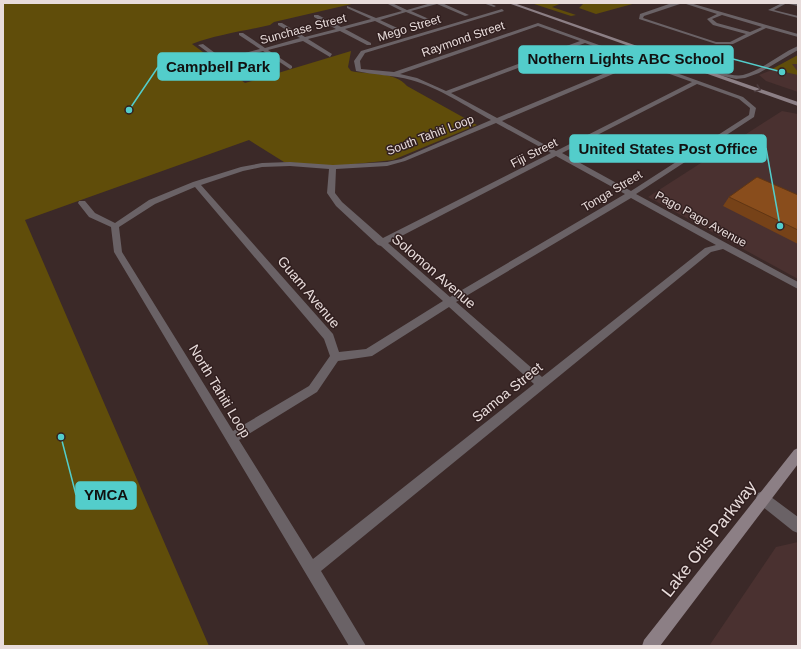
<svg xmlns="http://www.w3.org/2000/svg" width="801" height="649" viewBox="0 0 801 649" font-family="Arial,sans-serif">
<rect width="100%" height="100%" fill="#3b2928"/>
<!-- built -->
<path fill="#4a3130" d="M798 55V92L766 81 759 75 772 70Z
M782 111 798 114V279L648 197Z
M798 542V646H709L776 547Z"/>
<!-- green -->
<path fill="#604d0a" d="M3 3H356L274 22 270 25C244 31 215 35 192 44L245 83 351 51 348 67 351 71C369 75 395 71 407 86L477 125 393 160 336 166 284 162 249 140 25 220 209 646H3Z
M531 3H562L552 7 576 15 571 16Z
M584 3H636L596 14 579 8Z
M798 55V64H792L798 72V75L772 69Z"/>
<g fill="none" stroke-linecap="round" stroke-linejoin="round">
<!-- street -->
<path fill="#6a6266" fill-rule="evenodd" d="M386 3H392L407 10 431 3H442L469 15 465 16 437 4 411 11 438 23V25L406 12 380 20 406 32V34H402L375 21 345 29 371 43V45H367L340 31 308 39 332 54 330 57 303 41 268 50 292 66V68L290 69 263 51 226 61 247 77 248 78 245 80 198 45 203 44 223 59 260 49 239 35V33H243L265 48 300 38 278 25V23H282L305 37 336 29 314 17V15H318L341 27 371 19 347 8V6L376 18 402 11Z
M483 3H489L496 6 494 7Z
M690 3 798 34V37L766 28 733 44H716L639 19 640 14 669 4ZM683 3 717 14 707 19 713 25 746 34 730 42H716L643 18 644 16ZM722 15 762 27 750 32 717 23 712 19Z
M782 3H787L774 10 798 16V18L768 10Z
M789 3 798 4V6L789 4Z
M502 9 504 11 365 53 360 61 361 69 394 72 538 23 743 97 756 108 754 117 636 194 798 282V289L723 249 711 252 321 571 366 646H349L114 252 111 227 89 217 78 203 79 201H85L95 213 115 223 149 200 193 182 241 167 262 163 290 162 333 165 387 162 401 159 491 120C467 107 438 87 411 80 393 75 374 75 356 71L354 61 361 51ZM538 26 580 41 446 91 417 78 400 74ZM585 43 634 61 497 118 451 93ZM639 63 692 82 556 151 502 121ZM697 84 739 99 750 108 749 115 631 191 562 153ZM496 123 551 153 383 238 342 202 335 193 336 169 387 166 405 161ZM556 156 625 194 450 297 388 243ZM290 166 329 169 327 193 336 206 378 245 381 246 443 301 366 349 339 352 333 334 201 185 243 171 262 167ZM195 187 324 339 330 356 309 386 233 431 122 252 119 227 155 204ZM631 198 716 245 705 248 542 377 456 302ZM449 307 534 384 313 559 239 440 317 392 338 361 372 356Z
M798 46V50L759 73 745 78 736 79 710 73 642 50 645 48C666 54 726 79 743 75 763 70 779 54 798 46Z
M763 491 798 517V533L793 531 758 503 756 498 758 493Z"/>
<!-- secondary -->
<path fill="#8c7f85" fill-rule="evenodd" d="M508 3H514L798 102V106Z
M798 448V464L660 646H642L644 640 794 450Z"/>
</g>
<!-- wall -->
<path fill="#764218" d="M798 195V244L723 206 729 197Z"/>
<!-- building -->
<path fill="#894d1c" stroke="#603614" d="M757 177 798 195V230L729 197Z"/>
<!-- one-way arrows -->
<defs><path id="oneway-chevron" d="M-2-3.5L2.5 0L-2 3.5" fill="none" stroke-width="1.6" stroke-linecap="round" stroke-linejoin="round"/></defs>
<use stroke="#4c3c3e" href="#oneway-chevron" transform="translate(758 89) rotate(20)"/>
<g text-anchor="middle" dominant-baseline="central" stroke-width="3" stroke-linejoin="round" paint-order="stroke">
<!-- far-street labels -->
<g font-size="12" fill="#e8dcdb" stroke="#311f1f">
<text transform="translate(409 28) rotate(-17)">Mego Street</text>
<text transform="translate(303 29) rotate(-15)">Sunchase Street</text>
<text transform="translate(463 39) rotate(-19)">Raymond Street</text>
<text transform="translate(430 135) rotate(-21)">South Tahiti Loop</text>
<text transform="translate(534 153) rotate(-27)">Fiji Street</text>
<text transform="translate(612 191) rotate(-31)">Tonga Street</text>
<text transform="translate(701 219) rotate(29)">Pago Pago Avenue</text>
</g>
<!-- street labels -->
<g font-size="14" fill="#e8dcdb" stroke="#311f1f">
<text transform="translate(434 271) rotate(41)">Solomon Avenue</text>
<text transform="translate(309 292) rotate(50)">Guam Avenue</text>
<text transform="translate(220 391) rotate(59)">North Tahiti Loop</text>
<text transform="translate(507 392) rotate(-39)">Samoa Street</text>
</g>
<!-- near-street labels -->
<g font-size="17" fill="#e8dcdb" stroke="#311f1f">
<text transform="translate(709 539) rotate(-52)">Lake Otis Parkway</text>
</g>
</g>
<!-- callouts -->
<path fill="none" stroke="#53cdcb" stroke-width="1.5" d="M782 72L733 59M129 110L158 67M780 226L766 148M61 437L76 495"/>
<g fill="#53cdcb" stroke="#311f1f" stroke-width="1.5">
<circle cx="782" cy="72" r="4"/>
<circle cx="129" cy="110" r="4"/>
<circle cx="780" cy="226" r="4"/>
<circle cx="61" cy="437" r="4"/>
</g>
<g fill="#53cdcb" stroke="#53cdcb" stroke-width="1.5">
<rect x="519" y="46" width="214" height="27" rx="4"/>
<rect x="158" y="53" width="121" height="27" rx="4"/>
<rect x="570" y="135" width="196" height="27" rx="4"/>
<rect x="76" y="482" width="60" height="27" rx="4"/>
</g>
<g font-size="15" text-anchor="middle" font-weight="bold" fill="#111">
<text x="626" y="64">Nothern Lights ABC School</text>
<text x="218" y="72">Campbell Park</text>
<text x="668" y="154">United States Post Office</text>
<text x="106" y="500">YMCA</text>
</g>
<!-- border -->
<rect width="801" height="649" fill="none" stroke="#e8dcdb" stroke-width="8"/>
</svg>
